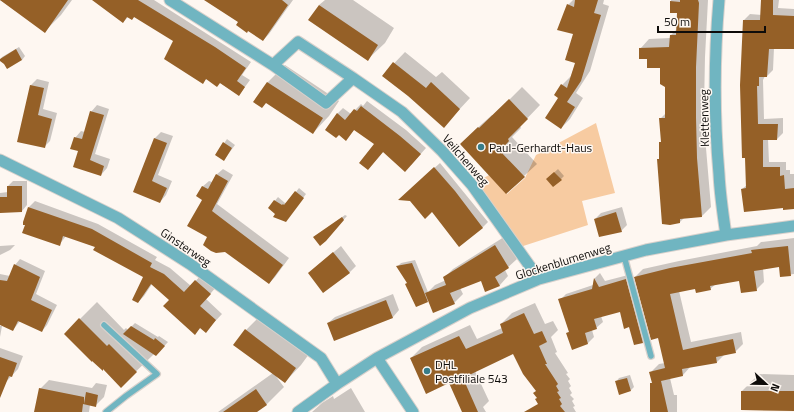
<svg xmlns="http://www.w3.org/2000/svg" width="794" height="412" viewBox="0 0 794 412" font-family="'Titillium Web',sans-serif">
<rect width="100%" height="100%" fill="#fef7f1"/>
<!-- green -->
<path fill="#f7cba1" d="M596 123 615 193 582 201 588 225 517 248 472 185 489 175 507 194 525 178 536 155Z"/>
<!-- shadow -->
<path fill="#0003" d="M0 0H72L61 15 45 31Z
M94 0H154L251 62 242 75 250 80 239 95 220 83 206 79 203 82 174 40 135 16 132 19 128 17 123 22Z
M205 0H293L269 34 263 40 239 22Z
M325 0H353L394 28 385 43 368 59 319 5Z
M573 0H604L603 4 609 6 590 71 576 93 583 98 570 119 561 128 559 98 562 85 571 76 576 62 574 34 568 5Z
M671 0H708L705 57 704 108 706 148 711 207 702 216 684 218 680 222 658 160 660 158V143L662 141 660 119 666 113V87L661 67 647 58 640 49 649 39 670 38 671 35 677 29 678 12H671Z
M762 0H779L778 8 794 9V48H774L773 70 767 76H765L763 80 764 119 783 118V133L777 139H768L769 162H786V170H790V174H794V206L742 189 747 185 744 20 750 14 762 15Z
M19 47 25 56 22 60 5 64 0 60 2 57Z
M405 52 436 77 442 72 470 98 444 126 409 96 383 75Z
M285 65 339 101 329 116 313 133 267 102H255L268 82Z
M37 79 49 82 43 109 57 113 50 141 44 147 18 141 31 85Z
M522 87 540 105 520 126 521 128 512 137 537 164 524 176 474 131 492 115 493 116Z
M367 101 406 130 426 148 411 165 384 151 368 169 375 144 355 129 346 139 337 114 343 108 351 114 361 104 363 106Z
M97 105 109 109 95 154 110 159 107 168 101 175 79 150 75 138 81 131 85 132 91 112Z
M161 132 173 136 158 175 172 181 166 195 160 202 134 191 155 138Z
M227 139 235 145 224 160 216 155Z
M440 163 488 222 482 228 432 211 404 195Z
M223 169 233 175 217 204 289 258 275 277 269 283 209 236 202 187 209 181 212 182 216 175Z
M558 169 564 176 561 179H547Z
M13 181H27V205L22 211 0 212V193L8 192V186Z
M299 188 306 194 289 217 277 214 269 208 278 197 285 203 288 202Z
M35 201 98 224 157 257 155 260 170 268 191 286 202 274 216 287 206 299 222 314 206 331 201 327 195 333 170 300 152 284 144 296 138 302 144 277 96 247 66 236 59 245 26 225 29 207Z
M622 207 627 225 621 231 595 219 601 213Z
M345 215 347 216 329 236 314 237Z
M504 237 517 259 505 270 508 276 500 285 486 291 481 279 460 288 463 294 454 303 429 300 416 306 408 282 398 266 401 263 415 260 428 292 435 285 446 280 444 278 453 269Z
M794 238V274L781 276 780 266 763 268 764 282 756 290 740 280 716 284 710 289 696 287 679 291 691 342 741 332 743 344 735 352 724 355 717 362 691 366 683 375 670 378 674 395H677V412H651V384L653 382 651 372 659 364 665 363 659 337 635 277 643 269 679 261 757 246 761 242Z
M15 245 10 250 0 255V246Z
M341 246 356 266 349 273 316 267Z
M20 259 45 271 36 294 57 305 47 325 42 331 20 321 13 330 0 304V274L10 276 15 265Z
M600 273 605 281 632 274 649 336 642 342 620 311 601 316 603 322 596 328 592 330 594 337 588 343 573 348 567 333 570 331 560 300 566 294 593 285 594 279Z
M393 294 399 310 393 317 334 340 328 323 335 317Z
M97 302 124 330 126 328 128 330 135 323 158 337 159 336 168 342 156 355 154 354 121 386 104 368 65 334Z
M535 303 545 324 553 321 558 330 551 337 557 352 555 353 568 373 566 374 570 379 568 381 571 386 569 388 572 393 570 395 574 399 572 401 575 406 573 407 576 412H539V404L537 391 514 353 475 371 489 401 483 407 486 412H464L450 382 411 358 422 347 470 325 477 339 502 328 501 324 512 313Z
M263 313 312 350 301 365 285 382 275 375 284 387 267 404 255 412H218L273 373 246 330Z
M0 326H2L0 337Z
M0 348 23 356 18 369 6 382 0 379Z
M759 374 794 375V410L742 391Z
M630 375 634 387 631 390 616 382 619 378Z
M49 380 92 388 96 383 107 385 104 397 95 406 90 405 89 412H35L40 389Z
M351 388 365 412H312L322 403 333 396 334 399Z"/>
<!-- building -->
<path fill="#956027" d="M0 0H68L45 33Z
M92 0H138L215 47 246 68 237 81 245 87 239 96 220 83 217 87 206 79 203 84 164 59 173 41 134 17 132 20 127 17 123 23Z
M204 0H282L288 5 263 41 248 31 247 33 236 25 238 22Z
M575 0H598L594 13 601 15 581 81 567 102 575 107 561 129 545 118 558 98 554 95 561 84 567 88 575 63 565 60 573 34 557 30 567 4 574 7Z
M680 0H698L699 3 696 67V118L697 158 702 217 680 219V223L670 225 662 224 657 159H659V142H661L659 118H665V87L660 84V68H647V59H639V48L669 47 670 35H676L677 13H670V1L680 2Z
M761 0H773V15L794 16V49H769L767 77H759V86H757L758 124H778L777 140H763V167H780V176L784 175 785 189 794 188V209L783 210V208L744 212 741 189 746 188 745 158H742L740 85 743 20H760Z
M319 5 378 45 368 61 308 20Z
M16 49 22 60 7 69 4 64 0 61V59Z
M393 62 426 88 431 82 460 109 444 128 408 96 382 76Z
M267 82 323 118 313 134 266 103 262 108 253 102Z
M30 85 44 88 38 115 52 119 45 148 17 142Z
M509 99 528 119 508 139 509 141 500 151 525 177 506 194 460 144 478 127 479 128Z
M361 106 400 136 421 154 405 172 383 152 368 170 359 163 374 144 354 130 346 141 339 135 336 138 325 130 337 113 345 120 354 109 357 111Z
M90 111 104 115 90 160 104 166 101 176 73 167 78 151 70 149 74 137 82 139Z
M154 138 167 143 152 181 167 188 160 203 133 192Z
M223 142 232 148 224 161 215 155Z
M434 167 455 191 483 228 459 247 432 212 425 219 410 201 398 200Z
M554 172 562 180 553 187 546 179Z
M216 174 228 181 212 211 283 265 269 284 225 252 216 253 211 251 203 245 207 237 187 226 202 200 196 196 202 186 208 189Z
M7 186H22V212L0 213V197H7Z
M295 191 304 198 286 222 273 217 275 214 268 208 274 200 282 205 283 204 284 205Z
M28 207 92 229 152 263 150 267 164 274 184 292 195 280 211 294 200 306 216 320 206 333 200 328 195 335 163 306 169 300 151 284 138 303 132 300 143 277 93 250 95 247 63 236 60 246 22 233 25 225H23V222Z
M616 212 622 232 599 237 594 219Z
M342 217 344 220 326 241 320 246 313 237Z
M495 245 509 268 495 277 500 286 485 292 481 281 450 293 449 291 455 304 433 313 425 293 446 285 443 277Z
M788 246 791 276 780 277 779 267 754 271 757 291 741 293 739 281 710 286 711 290 696 293 695 289 670 294 683 350 733 339 736 353 716 357 717 363 682 369 683 376 661 381 668 412H650V383H652L649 372 665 368 658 338 651 340 634 277 670 268 752 253 751 250Z
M333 252 350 273 323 293 308 273Z
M412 263 428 302 416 307 405 284 407 283 396 266Z
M14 264 40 277 31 300 52 310 42 332 18 321 13 331 0 325V280L7 281Z
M594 278 599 287 626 279 643 343 634 345 629 327 624 329 620 312 594 319 597 329 585 333 588 344 572 350 566 333 569 332 558 299 592 289Z
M386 300 393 318 334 341 327 323Z
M524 313 534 334 542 331 547 342 539 346 547 364H545L558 384 556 386 559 391 557 392 561 398 559 399 562 404 560 406 565 412H524L538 404 535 399 537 398 533 393 536 391 523 374 513 354 463 378 478 412H462L449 383 426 394 410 358 459 336 466 349 503 333 500 324Z
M79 318 107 346 109 344 137 372 121 388 103 369V371L92 361V362L64 334Z
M131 326 154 340 155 338 165 346 156 356 123 334Z
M245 329 296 368 285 383 233 345Z
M0 357 17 363 12 377 9 376 0 398Z
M627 378 631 391 619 395 615 381Z
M39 388 84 397V404L86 392 98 395 96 407 83 404 82 412H34Z
M256 389 267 405 257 412H223Z
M741 391H794V411L741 410Z"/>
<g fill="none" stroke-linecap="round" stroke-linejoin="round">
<!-- lane casing -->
<g stroke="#d8d1cc" stroke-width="8">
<path id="lane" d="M624 256 651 356
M104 325 157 374 126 396 106 412"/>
</g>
<!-- street casing -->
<g stroke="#d8d1cc" stroke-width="13">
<path id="street" d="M170 0 273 65 298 42 353 78 402 112 442 151 472 185 539 279
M719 0C714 58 714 117 719 174 720 195 723 215 726 235
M273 65 326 103 353 78
M0 160 118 218 190 264 321 358 337 384
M377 358 413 412
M298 412 337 384 377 358 470 308 539 279 646 250 726 235 794 226"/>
</g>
<!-- lane -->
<use href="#lane" stroke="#70b5c1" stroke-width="5.5"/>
<!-- street -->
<use href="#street" stroke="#70b5c1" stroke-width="11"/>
</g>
<!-- markers -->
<g fill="#377d89" stroke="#fef7f1" stroke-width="1.5">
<circle cx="481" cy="147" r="4"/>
<circle cx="427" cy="371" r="4"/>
</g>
<g text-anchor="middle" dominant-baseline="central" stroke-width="3" stroke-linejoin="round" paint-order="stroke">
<!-- street labels -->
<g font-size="12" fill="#0e0c0a" stroke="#fef7f1">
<text transform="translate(704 118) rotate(-91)">Klettenweg</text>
<text transform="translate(466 160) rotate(49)">Veilchenweg</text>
<text transform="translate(186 247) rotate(34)">Ginsterweg</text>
<text transform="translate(563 261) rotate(-17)">Glockenblumenweg</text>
</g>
<!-- poi labels -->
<g font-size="12" fill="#0e0c0a" stroke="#fef7f1" text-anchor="start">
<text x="489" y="147">Paul-Gerhardt-Haus</text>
<text x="435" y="364">DHL<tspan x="435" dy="14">Postfiliale 543</tspan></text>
</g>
</g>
<!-- north arrow -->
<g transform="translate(766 384) rotate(112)" stroke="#fef7f1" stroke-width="3" paint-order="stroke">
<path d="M0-3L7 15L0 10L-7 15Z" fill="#0e0c0a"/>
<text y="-6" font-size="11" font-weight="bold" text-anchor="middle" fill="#0e0c0a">N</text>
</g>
<!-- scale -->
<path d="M658 26v6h107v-6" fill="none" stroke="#0e0c0a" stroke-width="2"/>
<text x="664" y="26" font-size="12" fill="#0e0c0a" stroke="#fef7f1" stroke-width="3" paint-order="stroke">50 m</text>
</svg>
